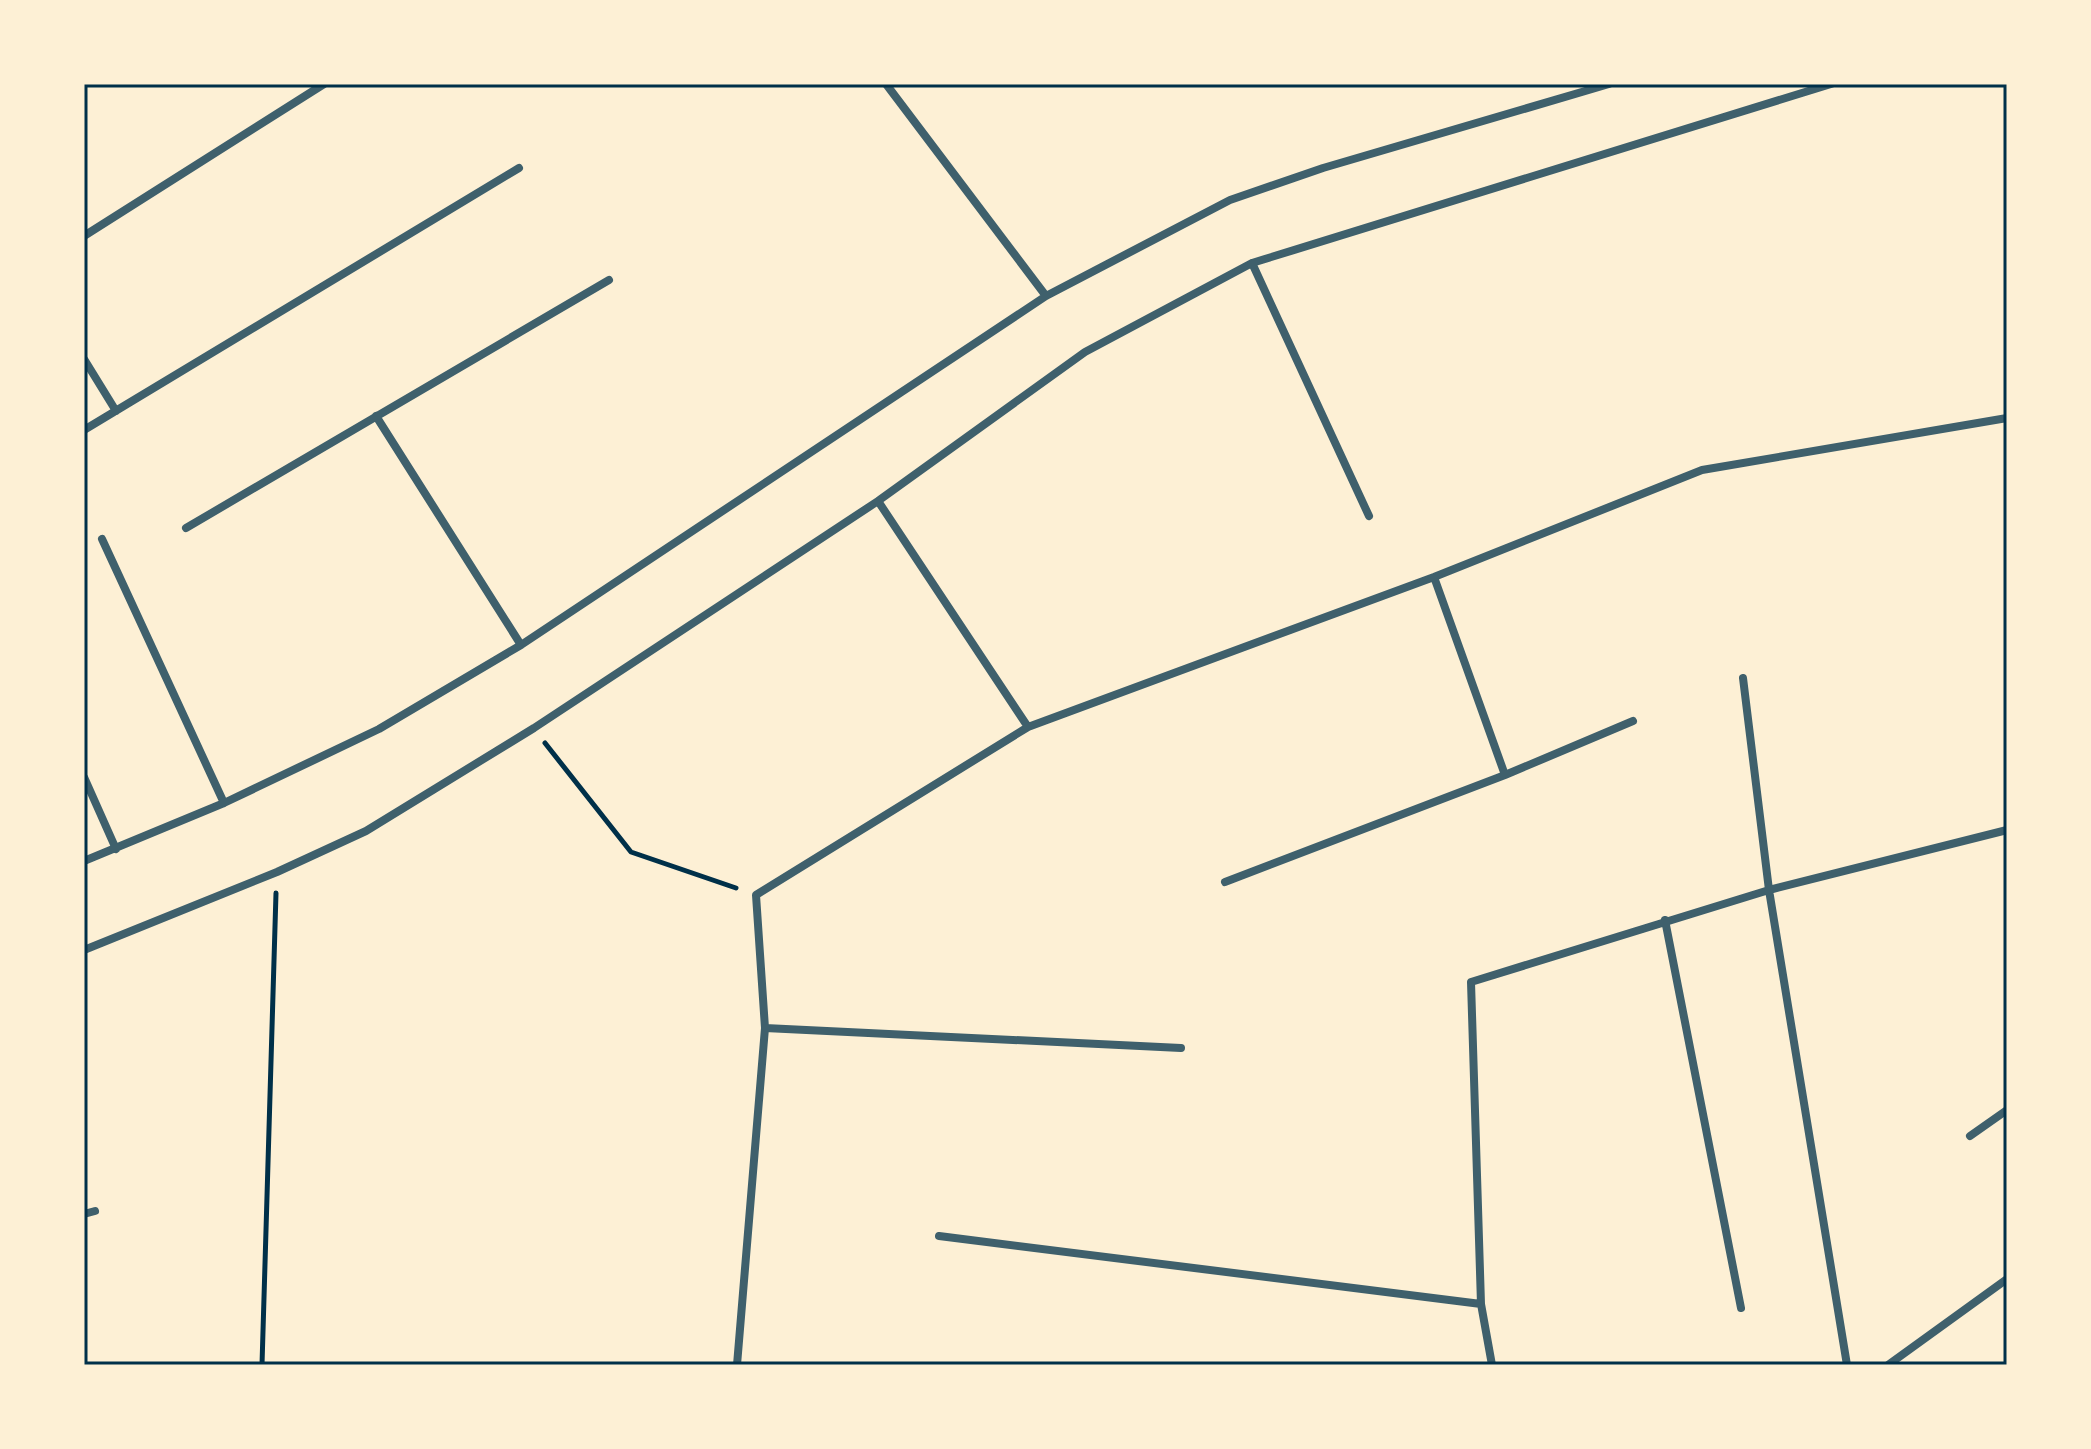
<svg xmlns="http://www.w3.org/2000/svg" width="2091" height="1449" viewBox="0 0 2091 1449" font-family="'Exo 2',sans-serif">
<rect width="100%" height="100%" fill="#fdf0d5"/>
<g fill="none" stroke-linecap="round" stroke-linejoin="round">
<!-- path -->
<path stroke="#003049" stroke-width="5" d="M545 743 631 852 736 888
M262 1365 276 893"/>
<!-- minor -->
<path stroke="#3f606c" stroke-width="8" d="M886 84 1046 296
M84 236 324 84
M1252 263 1369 516
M84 359 116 411
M376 416 521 645
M84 430 519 168
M878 501 1028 727
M186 528 609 280
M102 539 224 803
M1434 577 1505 775 1633 721
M1743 678 1769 890 1847 1365
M84 777 116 849
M84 861 224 803 379 729 521 645 1046 296 1230 200 1323 168 1609 84
M1225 882 1505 775
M1665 920 1741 1308
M84 950 277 872 366 831 534 728 878 501 1085 352 1252 263 1831 84
M765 1028 1181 1048
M1970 1136 2007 1110
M84 1214 95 1211
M939 1236 1481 1304
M737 1365 765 1028 756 895 1028 727 1434 577 1702 470 2007 418
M1492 1365 1481 1304 1471 982 1769 890 2007 830
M1888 1365 2007 1279"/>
</g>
<!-- border -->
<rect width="2091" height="1449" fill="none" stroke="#fdf0d5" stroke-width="172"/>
<rect x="86" y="86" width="1919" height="1277" fill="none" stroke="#003049" stroke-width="3"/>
</svg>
